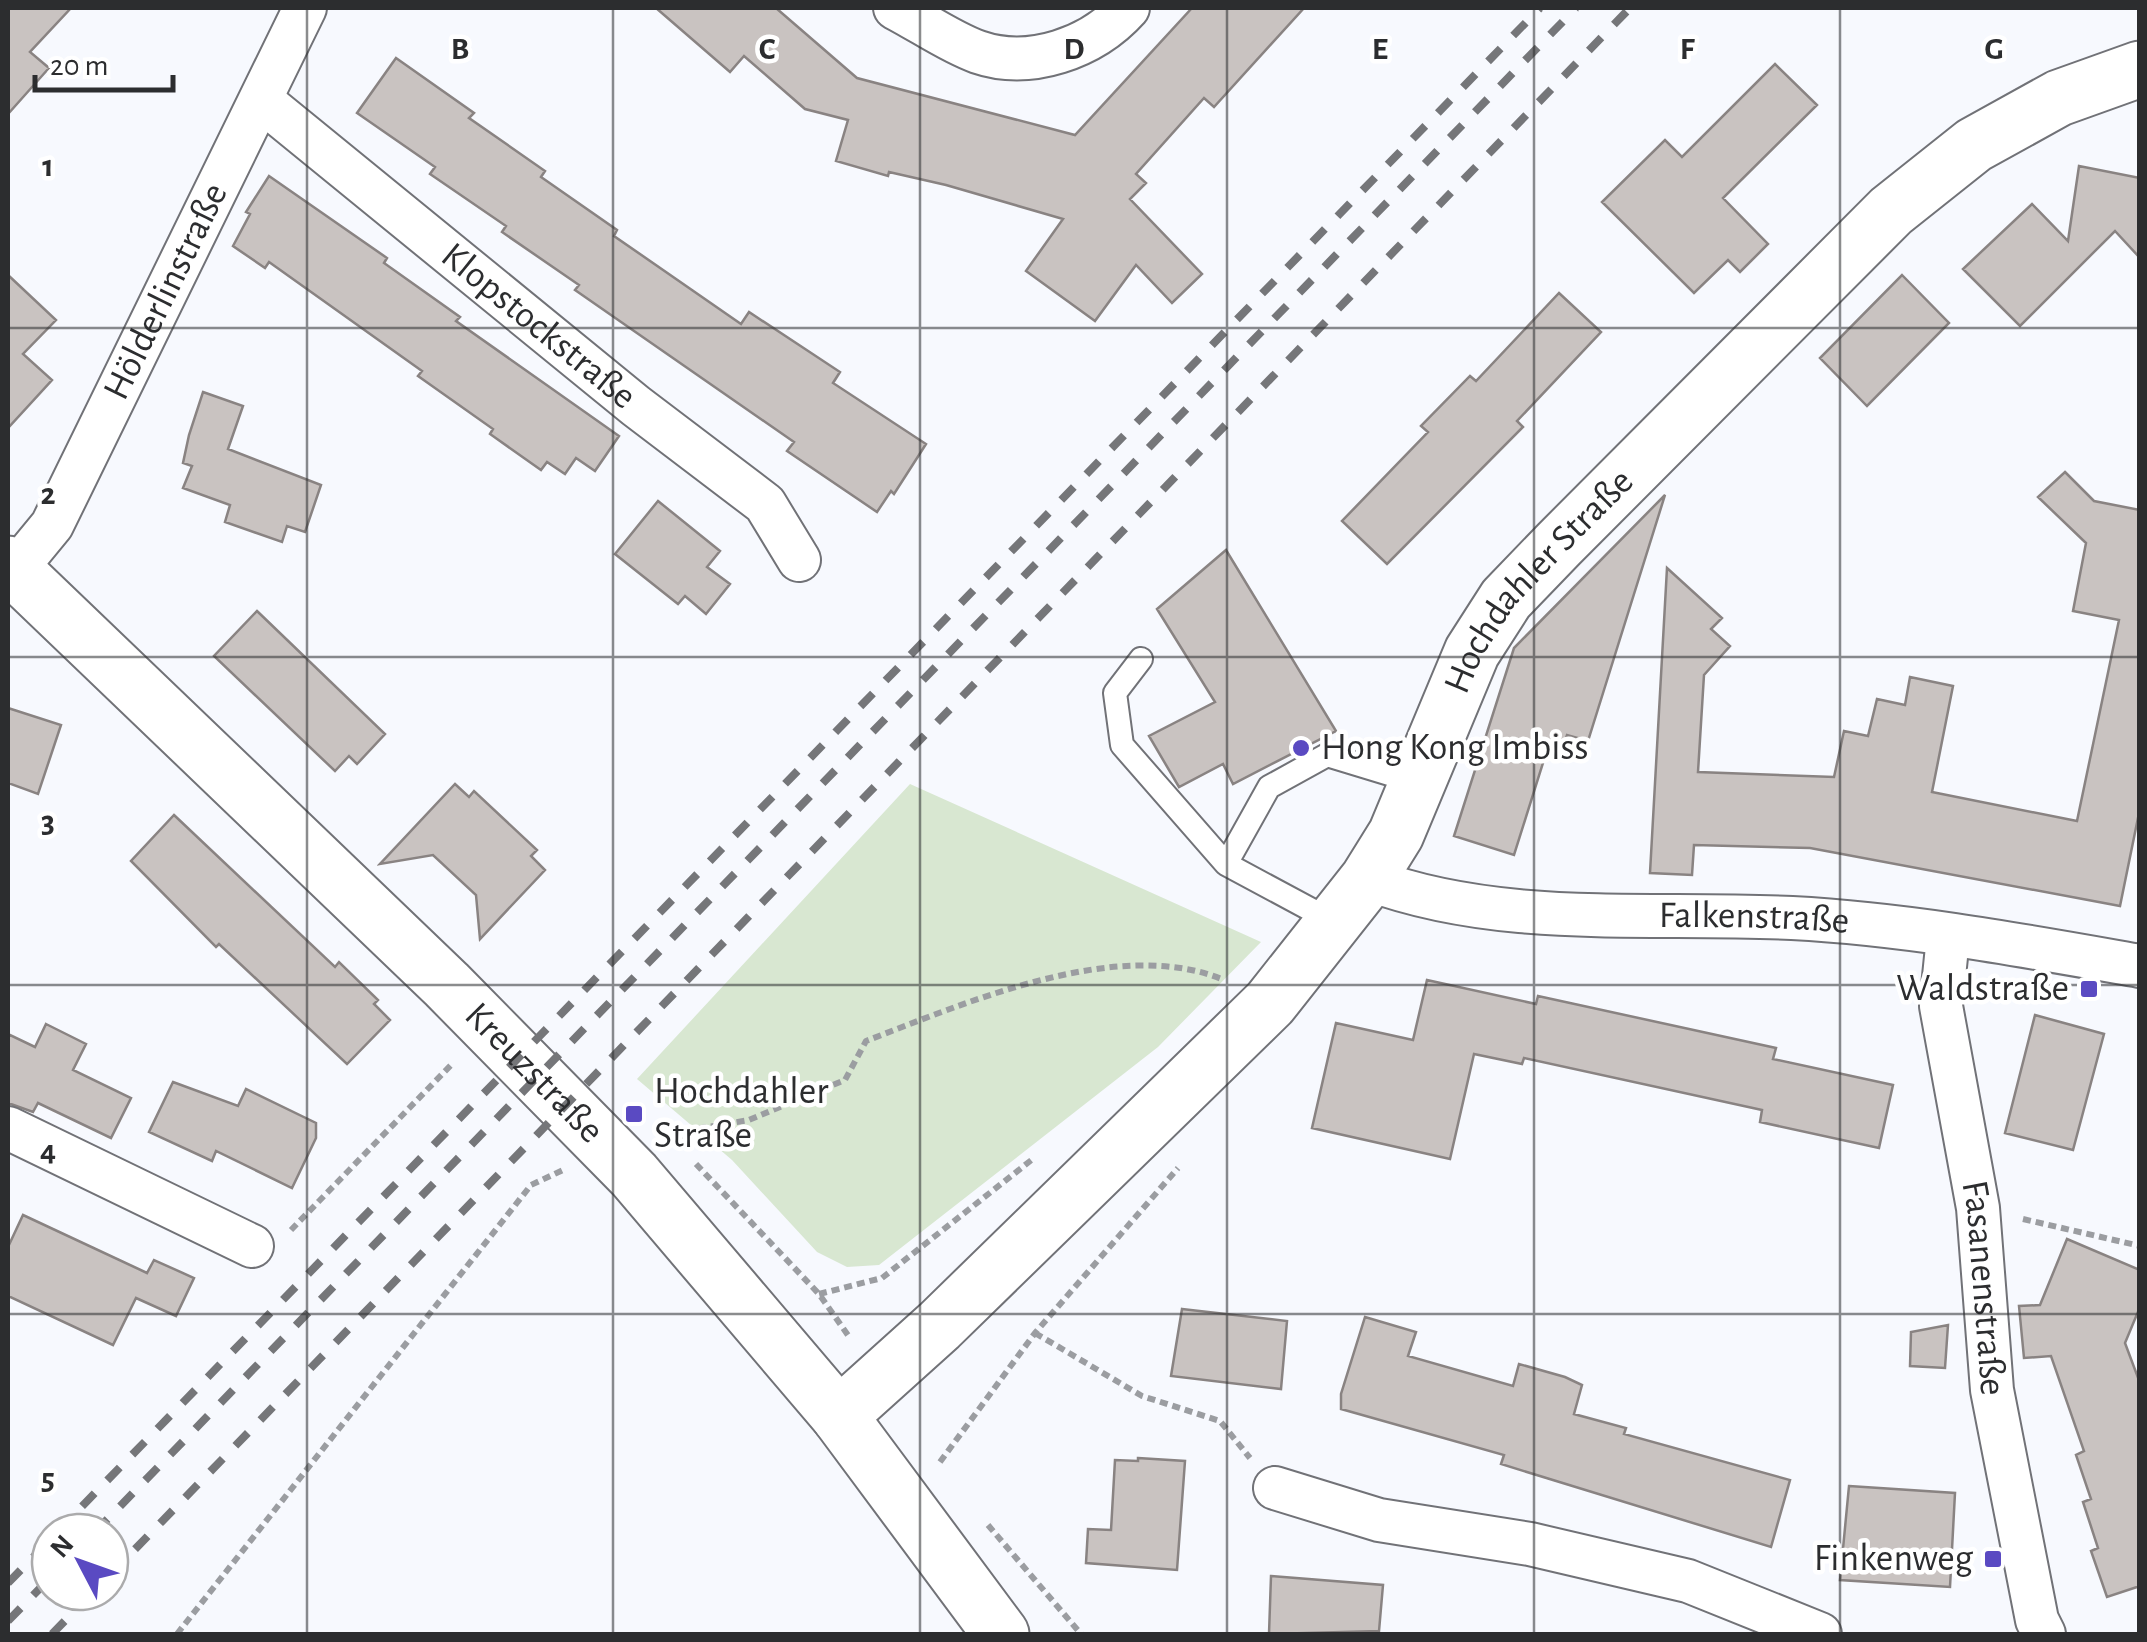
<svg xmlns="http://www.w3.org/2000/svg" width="2147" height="1642" viewBox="0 0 2147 1642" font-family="'Alegreya Sans',sans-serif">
<rect width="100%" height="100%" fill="#f7f9fe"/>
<!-- green -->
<path fill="#d8e7d1" d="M910 784 1261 942 1158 1047 879 1265 847 1267 817 1252 732 1160 637 1079Z"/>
<!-- building -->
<path fill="#c9c3c1" stroke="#898382" stroke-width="2.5" d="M8 8H71L30 52 49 68 8 114Z
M656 8H776L857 78 1075 135 1192 8H1304L1214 107 1204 98 1136 174 1146 183 1130 199 1202 274 1172 303 1136 265 1095 321 1026 271 1063 219 946 185 889 172 888 176 836 161 848 120 805 109 744 56 730 72Z
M396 58 474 113 469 118 545 171 541 177 617 230 614 236 741 324 749 312 840 372 833 383 926 444 894 494 891 491 877 512 787 451 794 442 575 290 579 285 502 232 506 226 430 174 435 167 357 113Z
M1775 64 1817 105 1723 198 1768 244 1740 272 1728 260 1694 293 1602 202 1665 140 1682 157Z
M2079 166 2140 178V258L2115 231 2020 326 1963 269 2032 204 2068 241Z
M269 176 387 258 384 263 460 317 456 321 619 436 595 471 576 458 565 474 547 462 541 470 490 434 493 429 418 376 422 371 269 262 265 268 233 246 250 214 246 212Z
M8 275 56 320 23 354 52 380 8 428Z
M1902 275 1949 323 1867 406 1820 358Z
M1559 293 1601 332 1517 421 1523 427 1387 564 1342 521 1428 432 1421 426 1470 376 1476 381Z
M203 392 243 406 228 449 321 485 305 532 287 526 282 542 225 522 230 505 183 488 192 466 183 463 189 435Z
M2065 472 2094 501 2140 510V808L2120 906 1810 848 1694 845 1692 875 1650 873 1667 568 1722 618 1711 629 1730 646 1704 675 1698 772 1834 777 1844 731 1868 736 1877 699 1905 705 1910 677 1953 686 1932 792 2077 821 2119 620 2073 611 2086 543 2038 497Z
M1665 495 1588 741 1567 735 1562 751 1548 747 1514 855 1454 836 1514 648Z
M658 501 720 551 707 567 730 584 706 614 685 596 678 604 615 554Z
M1226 550 1336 731 1233 784 1223 764 1179 787 1149 736 1215 702 1157 609Z
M257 611 385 734 357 764 349 756 335 771 214 656Z
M8 708 61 725 38 794 8 783Z
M455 784 469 797 474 791 537 850 531 856 545 870 480 939 476 895 433 855 380 864Z
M174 815 335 967 339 962 378 1000 374 1004 390 1020 347 1064 219 944 216 947 131 861Z
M1427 980 1536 1004 1538 996 1776 1048 1773 1059 1893 1085 1879 1148 1760 1122 1762 1110 1524 1058 1522 1064 1474 1054 1450 1159 1312 1128 1336 1023 1413 1040Z
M2035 1015 2104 1034 2073 1150 2005 1133Z
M46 1024 86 1044 73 1070 131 1098 111 1138 38 1103 33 1112 8 1103V1034L35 1047Z
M173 1082 238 1106 246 1089 316 1123V1138L292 1188 216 1151 212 1161 149 1132Z
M23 1215 147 1273 154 1260 194 1278 176 1316 136 1298 113 1345 8 1296V1247Z
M2067 1239 2140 1270V1307L2125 1343 2140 1383V1586L2107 1597 2091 1551 2098 1548 2083 1502 2091 1499 2076 1455 2084 1451 2051 1356 2024 1358 2019 1306 2040 1305Z
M1182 1309 1287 1321 1281 1389 1171 1376Z
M1365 1317 1416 1332 1408 1356 1513 1386 1519 1364 1565 1377 1582 1385 1574 1414 1626 1428 1624 1434 1790 1480 1771 1547 1501 1464 1504 1455 1341 1409V1394Z
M1948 1325 1945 1368 1910 1366 1911 1332Z
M1138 1458 1185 1461 1177 1570 1086 1563 1088 1529 1111 1530 1115 1460 1138 1461Z
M1849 1486 1955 1493 1950 1587 1840 1580Z
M1271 1576 1383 1585 1379 1631 1269 1634Z"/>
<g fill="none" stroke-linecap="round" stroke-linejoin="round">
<!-- lane casing -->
<g stroke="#717277" stroke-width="26">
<path id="lane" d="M1141 659 1115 693 1122 745 1226 864 1334 922
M1226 864 1269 787 1327 755 1419 783"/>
</g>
<!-- street casing -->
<g stroke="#717277" stroke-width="46">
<g id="street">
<path d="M895 8C922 22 950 42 978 52 1030 70 1092 48 1128 8"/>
<path id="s1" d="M261 100 636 406 765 504 799 560"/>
<path id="s2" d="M15 570 52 525 305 8"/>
<path id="s3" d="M1368 879C1503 929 1650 911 1792 918 1907 924 2026 946 2140 966"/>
<path id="s4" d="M1948 937 1941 1006 1978 1208 1992 1390 2037 1620 2044 1634"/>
<path d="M8 1128 252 1246"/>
<path d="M1275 1488 1379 1520 1530 1544 1688 1581 1820 1634"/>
</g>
</g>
<!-- secondary casing -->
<g stroke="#717277" stroke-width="59">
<g id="secondary">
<path id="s5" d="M8 564 447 985 634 1175 839 1416 1001 1634"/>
<path id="s6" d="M839 1416 939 1326 1270 1003 1368 879 1396 834 1472 652 1506 599 1559 544 1891 211 1974 145 2059 98 2140 69"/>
</g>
</g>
<!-- path -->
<path stroke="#9b9da1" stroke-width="6" stroke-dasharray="8 5" stroke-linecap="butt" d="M676 1142 696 1129 749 1120 845 1080 866 1041C968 1002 1119 936 1224 980
M696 1164 819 1294 850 1338
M2023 1219 2140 1246
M291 1230 453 1063
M819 1294 882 1278 1034 1158
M1035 1333 1142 1396 1220 1421 1250 1458
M940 1462 1035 1333 1178 1168
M988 1525 1081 1634
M177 1634 531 1185 563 1170"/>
<!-- lane -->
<use href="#lane" stroke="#fff" stroke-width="22"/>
<!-- street -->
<use href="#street" stroke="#fff" stroke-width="42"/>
<!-- secondary -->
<use href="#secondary" stroke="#fff" stroke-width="55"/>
<!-- rail -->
<path stroke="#757679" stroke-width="8" stroke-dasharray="18 18" stroke-linecap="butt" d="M57 1532 1540 8
M95 1532 1576 8
M110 1575 1630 8
M8 1583 50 1540
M8 1621 50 1578
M52 1634 93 1592"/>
</g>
<!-- grid -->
<path fill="none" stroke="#2c2d2f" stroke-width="2.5" stroke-opacity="0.55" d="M307 8V1634M613 8V1634M920 8V1634M1227 8V1634M1534 8V1634M1840 8V1634M8 328H2140M8 657H2140M8 985H2140M8 1314H2140"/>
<!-- markers -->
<g fill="#5a4ac2" stroke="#fff" stroke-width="4">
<circle cx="1301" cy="748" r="10"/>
<rect x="2079" y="979" width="20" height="20" rx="5"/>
<rect x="624" y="1104" width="20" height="20" rx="5"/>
<rect x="1983" y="1549" width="20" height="20" rx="5"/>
</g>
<g text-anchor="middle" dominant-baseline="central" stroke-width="9" stroke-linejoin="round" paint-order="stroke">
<!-- street labels -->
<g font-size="38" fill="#2c2d2f" stroke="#fff">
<text stroke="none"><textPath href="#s2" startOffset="318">Hölderlinstraße</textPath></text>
<text stroke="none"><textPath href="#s1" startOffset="358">Klopstockstraße</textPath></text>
<text stroke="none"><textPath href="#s6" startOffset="1102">Hochdahler Straße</textPath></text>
<text stroke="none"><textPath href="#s3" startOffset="390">Falkenstraße</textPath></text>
<text stroke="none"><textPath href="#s5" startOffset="732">Kreuzstraße</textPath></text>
<text stroke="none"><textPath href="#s4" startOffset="355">Fasanenstraße</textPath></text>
</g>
<!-- poi labels -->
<g font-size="38" fill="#2c2d2f" stroke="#fff" text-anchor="start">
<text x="1321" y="748">Hong Kong Imbiss</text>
<text x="2069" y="989" text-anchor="end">Waldstraße</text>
<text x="654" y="1092">Hochdahler<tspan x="654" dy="44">Straße</tspan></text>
<text x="1973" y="1559" text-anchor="end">Finkenweg</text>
</g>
</g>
<g font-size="32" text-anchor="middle" font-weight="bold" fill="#2c2d2f" stroke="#fff" stroke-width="9" stroke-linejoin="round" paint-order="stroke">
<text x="460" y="59">B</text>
<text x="767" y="59">C</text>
<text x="1074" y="59">D</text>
<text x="1380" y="59">E</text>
<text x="1687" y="59">F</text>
<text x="1994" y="59">G</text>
<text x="48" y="176">1</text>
<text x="48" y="504">2</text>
<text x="48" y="832">3</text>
<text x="48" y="1161">4</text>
<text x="48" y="1489">5</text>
</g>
<!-- border -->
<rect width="2147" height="1642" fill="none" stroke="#2c2d2f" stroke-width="20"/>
<!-- north arrow -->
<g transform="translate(80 1562) rotate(311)"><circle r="48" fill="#ffffff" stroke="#ababac" stroke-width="2.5"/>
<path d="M0-8L18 38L0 25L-18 38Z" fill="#5a4ac2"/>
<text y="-15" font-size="28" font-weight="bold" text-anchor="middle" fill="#2c2d2f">N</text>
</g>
<!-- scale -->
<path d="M35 75v15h138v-15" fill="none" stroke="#2c2d2f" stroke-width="5"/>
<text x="50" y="75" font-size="30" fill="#2c2d2f" stroke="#ffffff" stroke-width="8" paint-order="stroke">20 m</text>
</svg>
